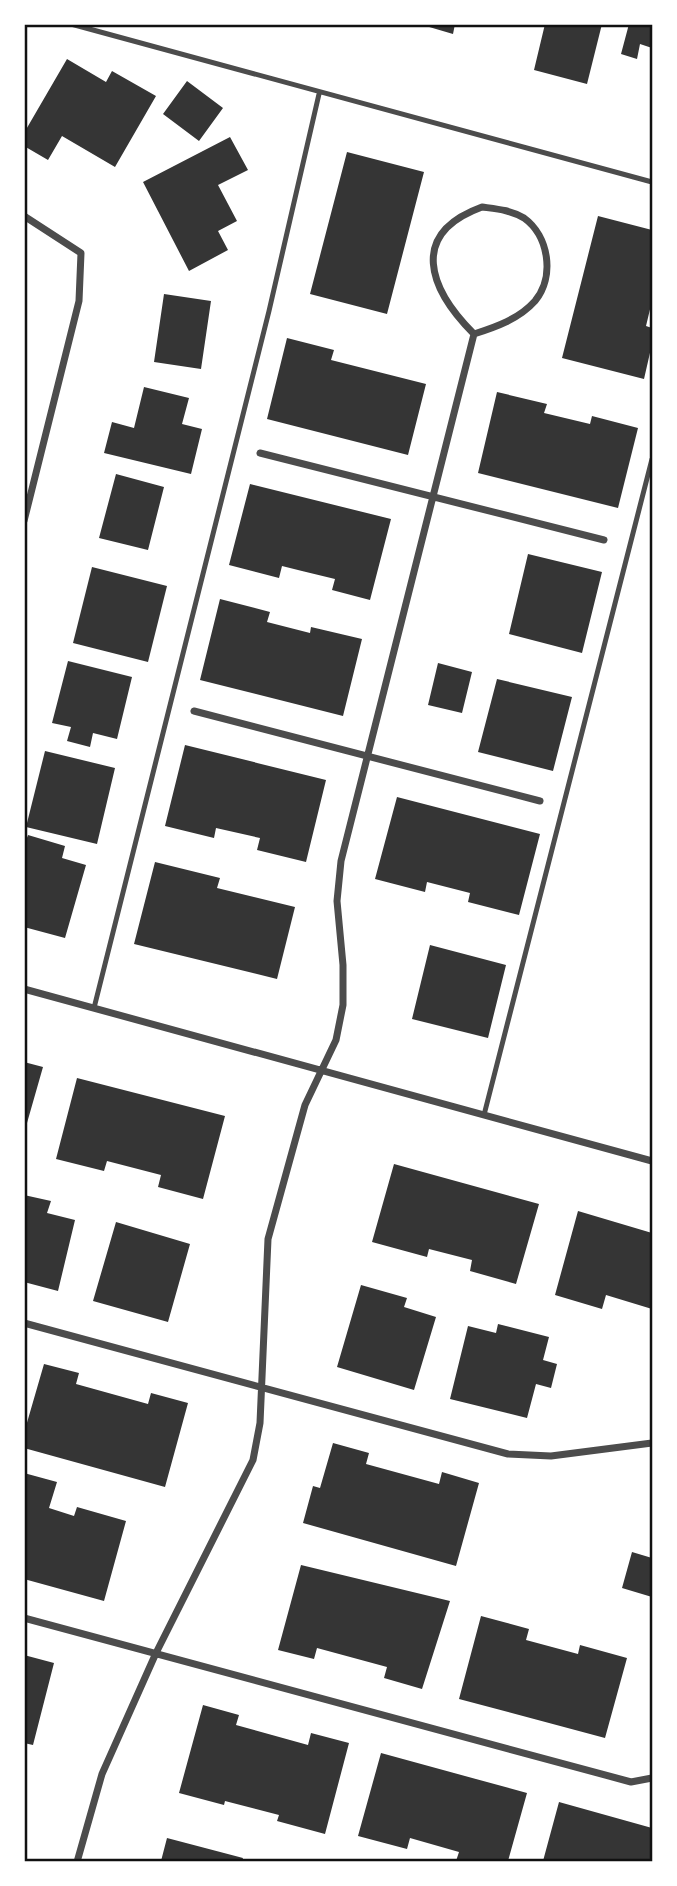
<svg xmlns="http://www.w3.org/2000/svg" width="677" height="1886" viewBox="0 0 677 1886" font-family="Karla,sans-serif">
<rect width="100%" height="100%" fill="#fff"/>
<!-- building -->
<path fill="#353535" d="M419 24H455L453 34Z
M545 24H602L587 84 534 70Z
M629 24H652V48L640 44 637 59 621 54Z
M67 59 106 82 112 71 156 96 115 167 62 136 48 160 24 146V133Z
M187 81 223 108 199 141 163 114Z
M230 137 248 170 218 185 237 221 218 231 228 250 189 271 143 182Z
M347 152 424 172 387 314 310 294Z
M598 216 652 230V301L646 326 652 328V344L644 379 562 358Z
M164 294 211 301 201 369 154 362Z
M287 338 334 350 331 360 426 384 408 455 267 419Z
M144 387 189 398 182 424 202 429 191 474 104 453 112 422 134 428Z
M497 392 547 404 544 413 590 424 592 416 638 428 618 508 478 473Z
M116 474 164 487 148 550 99 538Z
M250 484 391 519 370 600 332 590 335 579 302 571 282 566 279 578 229 565Z
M528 554 602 572 582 653 509 634Z
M92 567 167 586 148 662 73 643Z
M220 599 270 612 267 622 310 633 311 627 362 639 343 716 200 680Z
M68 661 132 677 117 739 93 733 90 747 67 741 71 727 52 723Z
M438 663 472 672 462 713 428 705Z
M497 679 572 697 553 771 478 752Z
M185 745 326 780 306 862 257 850 260 838 216 828 214 838 165 826Z
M45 751 115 768 97 844 26 827Z
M397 797 540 834 519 915 468 902 470 893 427 882 425 892 375 879Z
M28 835 65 846 62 858 86 865 65 938 24 927V846Z
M155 862 220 878 217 888 295 907 277 979 134 944Z
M430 945 506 965 488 1038 412 1019Z
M24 1062 43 1067 25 1130H24Z
M77 1078 225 1116 203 1199 158 1187 161 1175 107 1161 104 1171 56 1159Z
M394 1164 539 1204 516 1284 470 1271 472 1260 429 1249 427 1257 372 1242Z
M24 1195 51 1201 47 1213 75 1220 58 1291 24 1282Z
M578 1211 652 1233V1309L606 1295 602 1309 555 1295Z
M116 1222 190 1244 168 1322 93 1301Z
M361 1285 407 1298 404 1307 436 1317 414 1390 337 1367Z
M498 1324 549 1337 543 1360 557 1364 551 1388 536 1384 527 1418 450 1399 468 1326 496 1333Z
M44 1364 79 1373 76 1384 148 1404 151 1393 188 1403 165 1487 24 1448V1433Z
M333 1443 369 1453 366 1464 439 1484 442 1472 479 1483 456 1566 303 1523 313 1486 320 1488Z
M24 1473 57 1482 49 1508 74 1516 77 1507 126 1521 104 1601 24 1579Z
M632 1552 652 1558V1597L622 1588Z
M301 1565 450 1601 422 1689 384 1678 387 1667 317 1648 314 1659 278 1650Z
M481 1616 529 1629 526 1640 578 1654 580 1645 627 1658 605 1738 459 1699Z
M24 1655 54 1663 33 1745 24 1743Z
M203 1705 239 1715 236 1725 308 1745 311 1733 349 1743 325 1834 277 1821 279 1815 225 1801 224 1805 179 1793Z
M381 1753 527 1793 508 1861H456L459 1852 410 1838 407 1849 358 1836Z
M559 1802 652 1828V1861H543Z
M167 1838 243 1858 242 1861H161Z"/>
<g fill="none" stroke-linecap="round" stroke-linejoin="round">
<!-- service -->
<path stroke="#4c4c4c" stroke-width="5" d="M71 24 652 182
M94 1008 269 311 319 94
M484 1115 652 459"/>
<!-- minor -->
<path stroke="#4c4c4c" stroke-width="7" d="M482 207C497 209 511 210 524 218 549 236 555 277 535 301 519 319 496 327 474 334 429 289 408 234 482 207Z
M24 216 81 253 79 301 24 521
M260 453 604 540
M194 711 540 801
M24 989 652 1161
M24 1323 508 1454 551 1456 652 1443
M24 1618 631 1782 652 1778
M77 1862 102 1774 156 1653 253 1460 260 1423 268 1239 305 1105 336 1040 343 1005V965L337 901 341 861 474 334"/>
</g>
<!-- border -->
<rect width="677" height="1886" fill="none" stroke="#ffffff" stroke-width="52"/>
<rect x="26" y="26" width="625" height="1834" fill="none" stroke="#111" stroke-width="2.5"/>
</svg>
